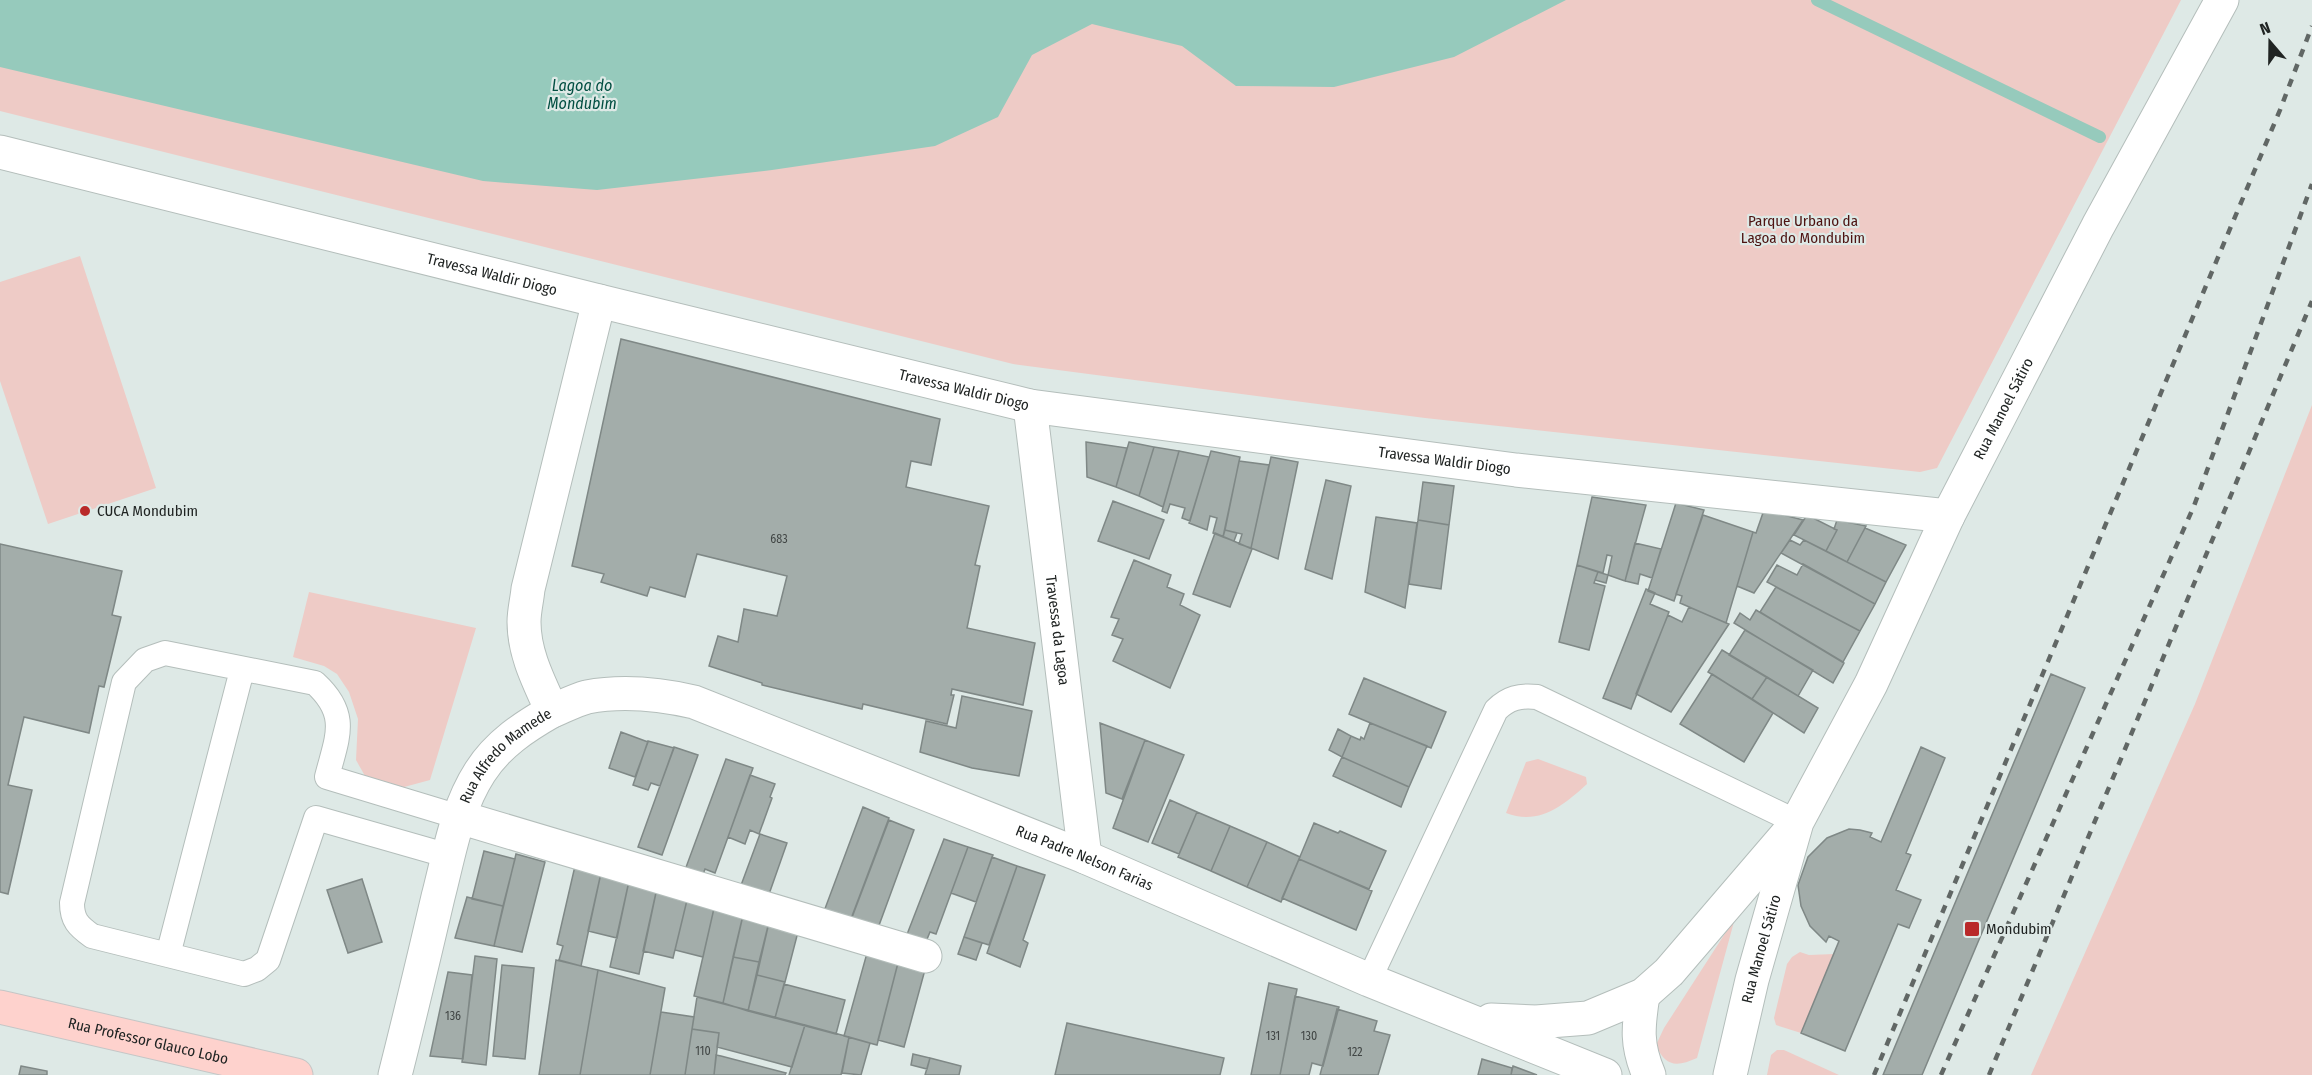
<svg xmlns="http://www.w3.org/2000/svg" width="2312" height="1075" viewBox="0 0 2312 1075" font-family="'Fira Sans Condensed',sans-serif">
<rect width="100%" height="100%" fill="#dee9e6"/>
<!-- green -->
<path fill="#eecbc6" d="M0 0H2181L1937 468 1920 472 1425 418 1013 364 0 111Z
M80 256 156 488 48 524 0 381V282Z
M2312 405V1075H2031L2195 704Z
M309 592 476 628 430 780 393 790 375 783 365 776 356 760 358 719 349 692 337 674 324 666 293 657Z
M1538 759 1586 777 1587 784C1564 805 1539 826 1506 813L1526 762Z
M1735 918 1697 1058C1677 1067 1665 1067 1656 1045L1664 1028Z
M1800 952 1809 955 1834 954 1801 1033 1776 1025 1774 1018 1787 964 1792 957Z
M1777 1050H1784L1839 1075H1767L1771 1055Z"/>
<!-- water -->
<path fill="#96cabc" d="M0 0H1566L1454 57 1334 87 1236 86 1182 46 1092 24 1032 55 998 117 935 146 772 170 597 190 483 181 0 67Z"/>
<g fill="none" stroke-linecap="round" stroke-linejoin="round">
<!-- stream -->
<path stroke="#96cabc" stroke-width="12" d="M1817 0 2100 137"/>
</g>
<!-- building -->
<path fill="#a3adaa" stroke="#7f8886" stroke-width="1.5" d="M621 339 940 419 931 465 911 461 906 487 989 506 975 565 980 566 967 628 1035 643 1023 705 952 689 951 695H954L947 724 863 704 862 709 762 685V683L709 666 718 636 738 642 744 609 777 616 787 576 697 554 685 597 650 587 647 596 601 582 604 574 572 566Z
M1086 442 1127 448 1116 487 1087 477Z
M1129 442 1154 447 1139 496 1116 487Z
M1154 447 1179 451 1163 507 1139 496Z
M1179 451 1209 457 1190 521 1182 518 1185 508 1170 504 1167 513 1162 511Z
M1211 451 1240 457 1223 537 1213 533 1217 518 1210 516 1207 530 1189 523Z
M1271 457 1298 462 1278 559 1251 548Z
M1239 461 1269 465 1251 548 1239 544 1242 534 1225 530Z
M1326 480 1351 486 1332 579 1305 569Z
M1423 482 1454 486 1449 525 1418 520Z
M1592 497 1646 505 1625 581 1608 575 1612 556 1607 555 1603 573 1577 565Z
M1113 501 1164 520 1149 559 1098 541Z
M1676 503 1704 510 1674 601 1648 591Z
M1764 510 1803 520 1754 593 1737 586 1753 532 1756 533Z
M1703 515 1753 532 1726 623 1680 603 1682 596 1676 594Z
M1807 515 1837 530 1826 551 1794 535Z
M1376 517 1417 523 1405 608 1365 592Z
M1418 520 1449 525 1441 589 1409 584Z
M1837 520 1866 526 1847 562 1826 551 1837 530 1834 529Z
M1865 528 1906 545 1886 582 1847 562Z
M1225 530 1237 533 1234 541 1223 537Z
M1215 533 1252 549 1230 607 1193 594Z
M1790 540 1800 545 1804 540 1886 582 1875 604 1781 553Z
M1635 543 1661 549 1652 578 1640 574 1638 584 1625 581Z
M0 544 122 571 112 615 121 617 104 687 99 686 89 733 24 717 8 785 32 790 8 894 0 892Z
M1134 560 1171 575 1167 587 1184 594 1180 605 1200 615 1170 688 1113 661 1123 639 1112 635 1119 619 1111 617Z
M1803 564 1875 604 1860 631 1767 582 1777 565 1797 575Z
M1577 565 1598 572 1594 583 1605 586 1589 650 1559 642Z
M1598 572 1608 575 1606 583 1595 580Z
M1776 587 1860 631 1843 662 1760 612Z
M1646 589 1655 593 1650 604 1669 612 1631 709 1603 698Z
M1689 607 1729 624 1671 712 1636 694 1668 615 1682 622Z
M1756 610 1844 663 1833 683 1734 623 1740 613 1750 620Z
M1745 630 1813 670 1798 696 1729 655Z
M1722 650 1767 677 1752 699 1708 672Z
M1712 674 1773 713 1744 762 1680 724Z
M2051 674 2085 688 1922 1075H1883Z
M1767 677 1818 708 1804 733 1752 699Z
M1364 678 1446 712 1431 748 1349 714Z
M962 696 1032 711 1019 776 972 768 920 752 926 721 956 728Z
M1100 723 1145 740 1122 799 1106 793Z
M1370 723 1427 746 1409 787 1342 757 1351 736 1360 740 1361 737 1364 739Z
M1338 729 1351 736 1342 757 1329 750Z
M621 732 648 742 635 777 609 768Z
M1145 740 1184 755 1148 842 1113 828Z
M648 741 674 748 660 786 651 783 648 790 633 785Z
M674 747 698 755 662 855 638 847Z
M1921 747 1945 758 1906 853 1911 855 1896 890 1921 900 1909 928 1898 924 1845 1051 1801 1033 1839 941 1829 936 1826 942 1810 926 1801 906 1798 885 1808 857 1827 838 1849 829 1860 830 1872 833 1870 837 1881 842Z
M1342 757 1409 787 1401 807 1333 776Z
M726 759 753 768 715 873 705 869 702 877 685 870Z
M750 775 775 784 770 797 772 798 759 834 750 830 745 844 728 837Z
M1170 800 1197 812 1179 854 1152 843Z
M863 807 889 818 849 924 823 914Z
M1197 812 1230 826 1211 871 1178 857Z
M889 820 914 830 878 928 851 920Z
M1314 823 1338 833 1340 831 1386 851 1369 889 1299 859Z
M1230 826 1267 842 1247 887 1211 871Z
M760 834 787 843 768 897 740 888Z
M944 839 968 847 936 934 930 932 925 944 906 937Z
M1267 842 1300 857 1281 902 1247 887Z
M968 847 993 855 976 902 951 893Z
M484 851 515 859 503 906 472 899Z
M516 854 545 862 522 952 494 946Z
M992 857 1017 866 989 945 964 937Z
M1299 859 1372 891 1356 930 1282 898Z
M575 866 601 873 581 966 559 960 563 946 557 944Z
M1017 866 1045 875 1023 940 1028 943 1020 967 987 953Z
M601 873 629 881 617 938 588 931Z
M362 879 382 942 348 953 327 890Z
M629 881 657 888 639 974 610 967Z
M657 888 688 896 673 958 643 951Z
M688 896 715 904 703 957 675 950Z
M467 897 503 906 494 946 455 938Z
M715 904 744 911 723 1003 694 996Z
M744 911 770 918 759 962 733 957Z
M770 918 798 932 785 982 757 975Z
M964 937 982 943 976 960 958 954Z
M867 953 899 959 877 1045 844 1036Z
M475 956 497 959 486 1065 462 1062Z
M733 957 759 962 748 1011 723 1003Z
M899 959 926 966 904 1047 878 1040Z
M556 960 598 970 580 1075H539Z
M502 965 534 968 525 1059 493 1056Z
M598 970 665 988 650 1075H580Z
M448 972 472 975 463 1059 430 1056Z
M757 975 785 982 775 1018 748 1011Z
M1269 983 1297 989 1280 1075H1251Z
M784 984 845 1000 836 1034 775 1018Z
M1295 996 1339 1007 1323 1066 1312 1063 1309 1075H1280Z
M697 997 805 1025 792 1067 717 1047 719 1033 692 1029Z
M1337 1009 1377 1021 1374 1031 1390 1035 1378 1075H1320Z
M661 1012 694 1017 685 1075H650Z
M1067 1023 1224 1058 1220 1075H1055Z
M805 1025 849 1037 841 1075H789Z
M692 1029 719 1033 714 1075H685Z
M849 1037 870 1043 861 1075 842 1073Z
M913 1054 930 1058 927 1069 911 1065Z
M716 1055 721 1056 786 1073 785 1075H714Z
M930 1058 961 1066 959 1075H925Z
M1482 1059 1512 1068 1511 1075H1478Z
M21 1066 47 1071V1075H19Z
M1513 1066 1537 1075H1511Z"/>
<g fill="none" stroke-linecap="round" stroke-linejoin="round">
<!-- service casing -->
<g stroke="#b4bebb" stroke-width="26">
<path id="service" d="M449 856 316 818 268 960 257 969 244 974 92 936C78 926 72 920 72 903L124 682 145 660 165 653 315 683C350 715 337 737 327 777L459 817
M168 955 242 670
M1369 980 1496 710C1508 698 1520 695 1537 697L1797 822"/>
</g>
<!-- minor casing -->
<g stroke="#b4bebb" stroke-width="35">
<g id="minor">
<path id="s1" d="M0 152 599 301 1030 406 1516 470 1948 516"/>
<path id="s2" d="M1030 406 1085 857"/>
<path id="s3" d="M552 711C564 706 576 700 587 697 624 690 659 694 694 702L1085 857 1369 980 1605 1075"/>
<path d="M459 817 925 956"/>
<path d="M1643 995C1638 1027 1636 1045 1649 1075"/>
<path d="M1491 1020 1536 1022 1588 1018 1643 995 1669 972 1790 831"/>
<path id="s4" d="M395 1075C410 1016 424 957 438 897 449 855 456 809 480 772 498 744 524 727 552 711 539 682 524 654 524 622 524 611 527 600 528 589L599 301"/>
<path id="s5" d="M1730 1075 1752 980 1797 822 1871 684 1948 516 2098 226 2222 0"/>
</g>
</g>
<!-- primary casing -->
<g stroke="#c5c6c6" stroke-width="35">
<g id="primary">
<path id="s6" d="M0 1007 296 1075"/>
</g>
</g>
<!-- service -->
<use href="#service" stroke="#fff" stroke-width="24"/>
<!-- minor -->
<use href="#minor" stroke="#fff" stroke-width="33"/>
<!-- primary -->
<use href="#primary" stroke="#fed2cd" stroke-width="33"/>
<!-- rail -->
<path stroke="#616765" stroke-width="4.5" stroke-dasharray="8 8" stroke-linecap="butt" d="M1874 1075 2280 110 2312 26
M1941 1075 2194 506 2312 184
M1989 1075 2312 301"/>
</g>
<!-- markers -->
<g fill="#b92929" stroke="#dee9e6" stroke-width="2">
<circle cx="85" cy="511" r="6"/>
<rect x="1964" y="921" width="16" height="16" rx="3"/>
</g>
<g text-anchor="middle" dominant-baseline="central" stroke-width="4.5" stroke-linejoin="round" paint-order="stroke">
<!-- number labels -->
<g font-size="12" fill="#414645">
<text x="779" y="539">683</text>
<text x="453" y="1016">136</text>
<text x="1273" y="1036">131</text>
<text x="1309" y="1036">130</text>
<text x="703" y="1051">110</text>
<text x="1355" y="1052">122</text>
</g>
<!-- park labels -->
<g font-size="15" fill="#4d1311" stroke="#dee9e6">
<text x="1803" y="221">Parque Urbano da<tspan x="1803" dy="17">Lagoa do Mondubim</tspan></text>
</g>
<!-- street labels -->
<g font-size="15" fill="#202423" stroke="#dee9e6">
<text stroke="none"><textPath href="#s1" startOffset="507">Travessa Waldir Diogo</textPath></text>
<text stroke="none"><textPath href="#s1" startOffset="993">Travessa Waldir Diogo</textPath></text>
<text stroke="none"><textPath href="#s5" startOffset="724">Rua Manoel Sátiro</textPath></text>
<text stroke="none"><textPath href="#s1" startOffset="1479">Travessa Waldir Diogo</textPath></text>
<text stroke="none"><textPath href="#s2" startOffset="226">Travessa da Lagoa</textPath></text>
<text stroke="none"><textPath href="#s4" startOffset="345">Rua Alfredo Mamede</textPath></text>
<text stroke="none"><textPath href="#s3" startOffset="566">Rua Padre Nelson Farias</textPath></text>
<text stroke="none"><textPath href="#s5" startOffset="130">Rua Manoel Sátiro</textPath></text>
<text stroke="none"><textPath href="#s6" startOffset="152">Rua Professor Glauco Lobo</textPath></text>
</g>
<!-- poi labels -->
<g font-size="15" fill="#202423" stroke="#dee9e6" text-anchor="start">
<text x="97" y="511">CUCA Mondubim</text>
<text x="1986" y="929">Mondubim</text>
</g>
<!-- water labels -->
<g font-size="16" font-style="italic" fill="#024f42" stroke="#dee9e6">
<text x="582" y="85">Lagoa do<tspan x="582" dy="18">Mondubim</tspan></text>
</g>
</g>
<!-- north arrow -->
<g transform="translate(2270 42) rotate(340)" stroke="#dee9e6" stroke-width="4.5" paint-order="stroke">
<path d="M0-4.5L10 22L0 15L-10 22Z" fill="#202423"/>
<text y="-9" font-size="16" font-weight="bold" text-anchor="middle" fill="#202423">N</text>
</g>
</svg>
